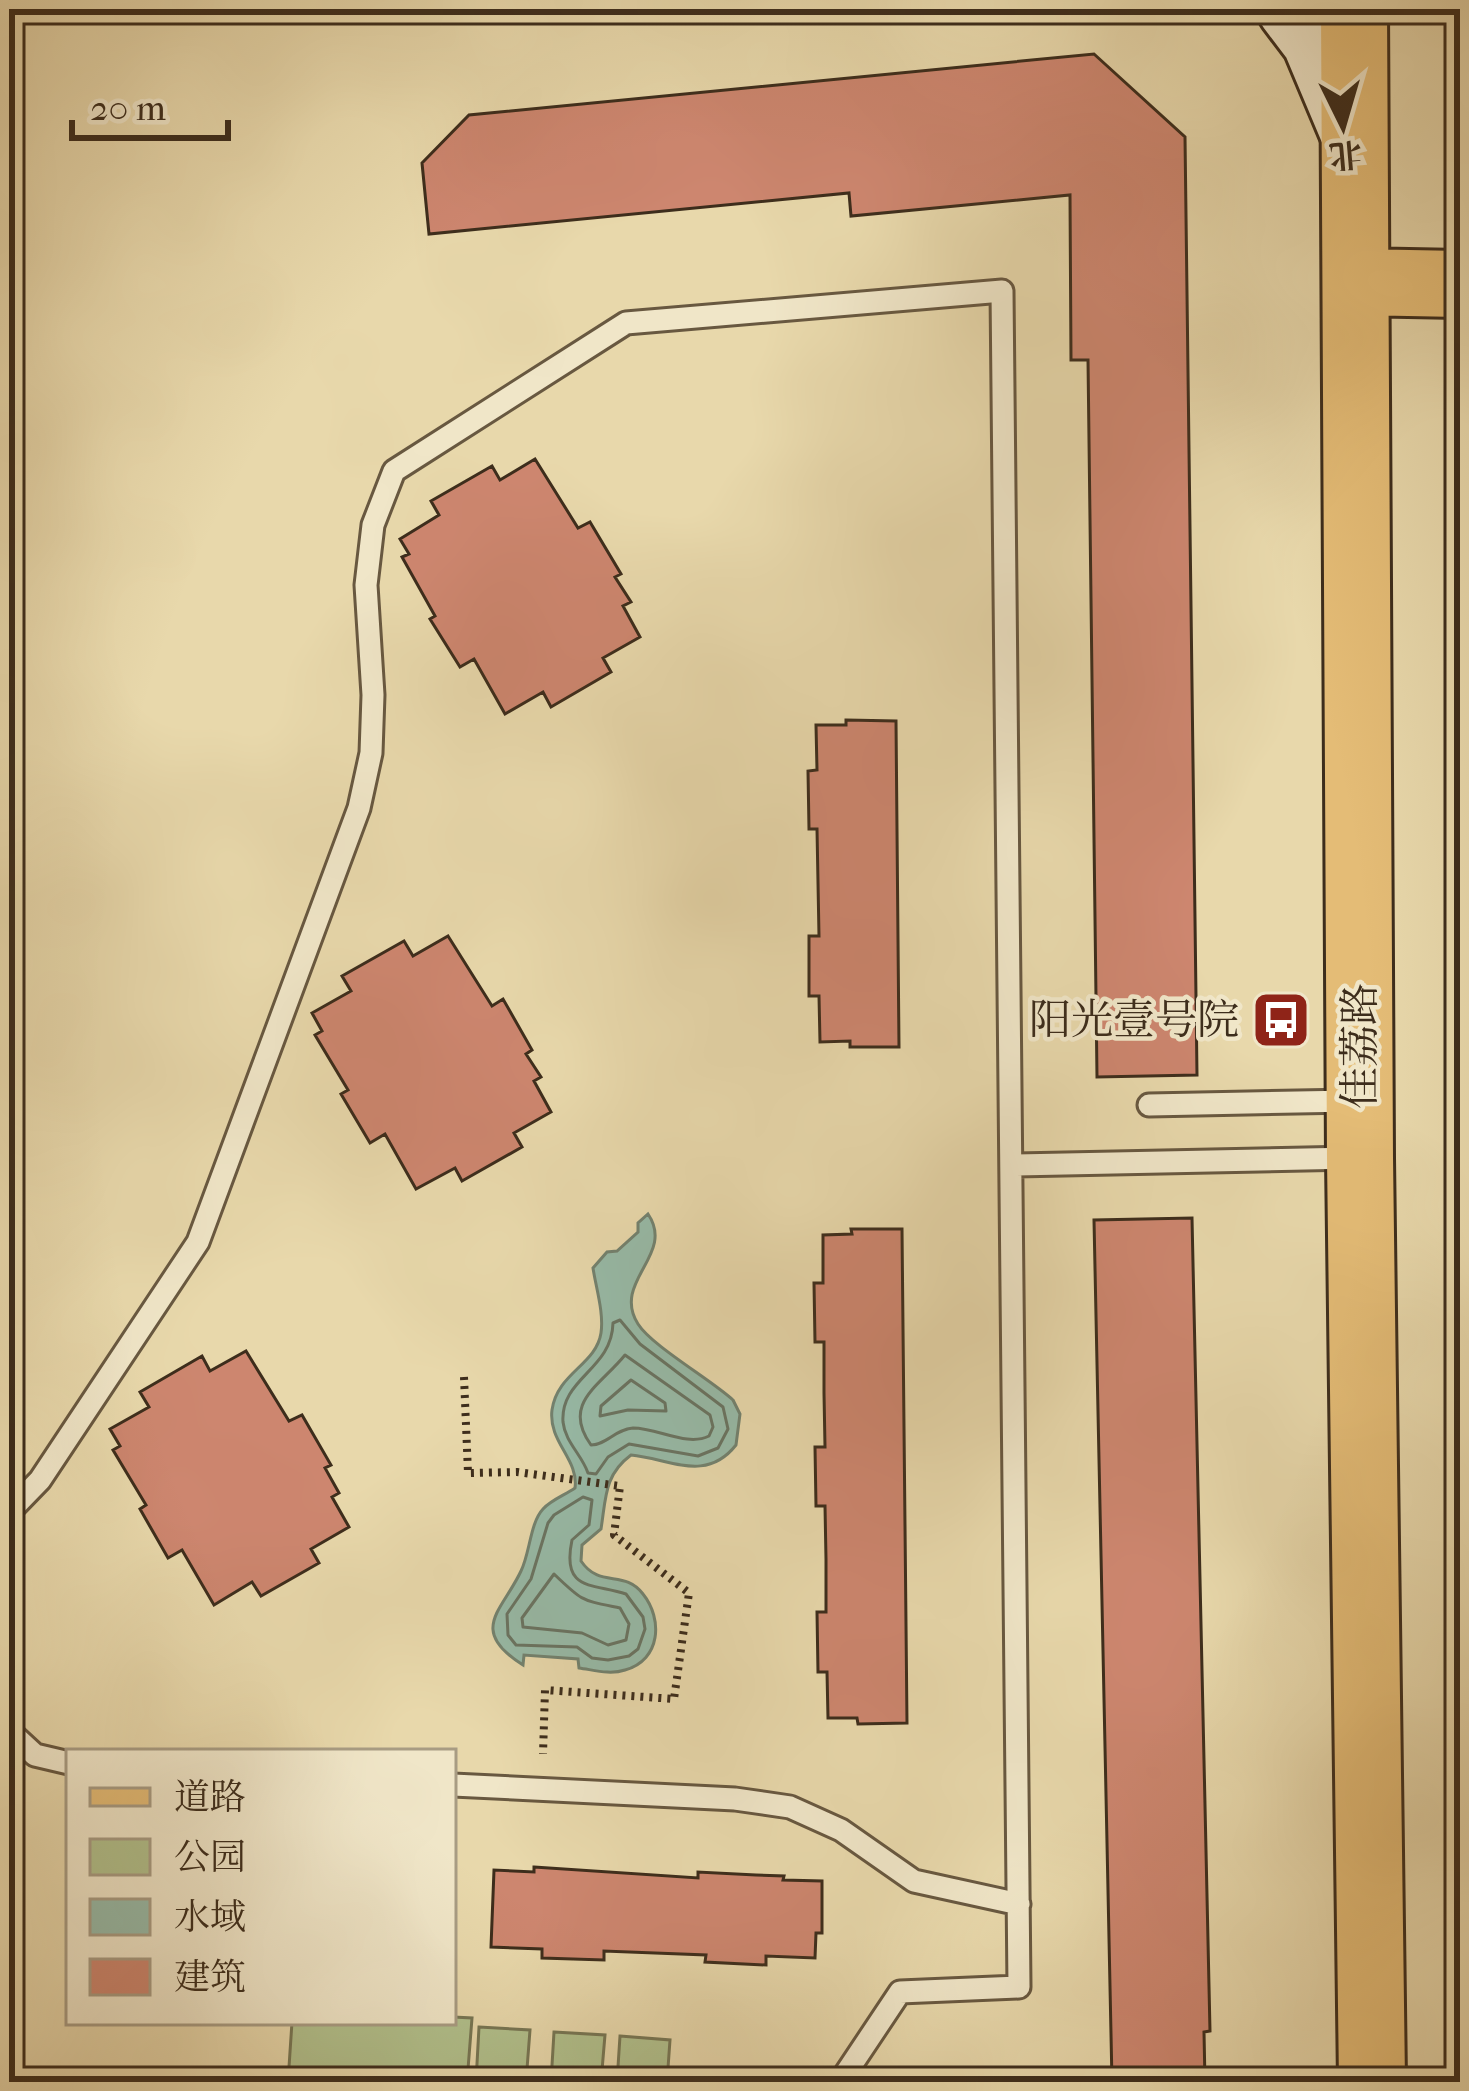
<svg xmlns="http://www.w3.org/2000/svg" width="1469" height="2091" viewBox="0 0 1469 2091" font-family="'IM FELL French Canon','Noto Serif SC',serif">
<rect width="100%" height="100%" fill="#e8d8ab"/>
<filter id="stains"><feTurbulence type="fractalNoise" baseFrequency=".00167" numOctaves="4"/><feColorMatrix values="0 0 0 0 .2 0 0 0 0 .09 0 0 0 0 .02 0 0 0 .5 -.17"/></filter>
<radialGradient id="worn" r=".72"><stop offset=".6" stop-color="#630" stop-opacity="0"/><stop offset="1" stop-color="#630" stop-opacity=".3"/></radialGradient>
<!-- green -->
<path fill="#b1c08c" stroke="#777654" stroke-width="3" d="M453 2017 472 2018 467 2082H288L292 2022H453Z
M479 2027 530 2030 526 2082H476Z
M554 2032 605 2035 601 2082H551Z
M620 2036 670 2040 667 2082H617Z"/>
<!-- water -->
<path fill="#97baa7" stroke="#73826f" stroke-width="3" d="M648 1214C676 1255 611 1281 638 1324 652 1346 710 1379 733 1400L740 1414 736 1445C706 1483 671 1459 631 1455 604 1475 606 1498 601 1529L582 1545 581 1561C600 1589 624 1569 643 1594 663 1619 661 1660 625 1670 610 1675 594 1670 579 1668L578 1659 524 1655 523 1665C467 1630 503 1610 521 1571 530 1553 530 1523 543 1509 551 1500 565 1495 575 1488 579 1459 548 1442 552 1410 557 1373 596 1365 601 1333 604 1313 596 1288 593 1268L607 1252 617 1251 638 1232V1223Z"/>
<g fill="none" stroke-linecap="round" stroke-linejoin="round">
<!-- shore -->
<path stroke="#6a7462" stroke-width="3" d="M620 1320 640 1344 723 1407 728 1429 718 1448 698 1456 629 1444 608 1457 596 1474 588 1473C582 1455 565 1442 563 1422 560 1378 612 1370 613 1323Z
M625 1355 710 1415 713 1427 709 1436C687 1447 658 1428 633 1428 616 1429 606 1445 591 1445 561 1403 600 1386 625 1355Z
M631 1380 665 1403 666 1411 628 1410 600 1416 601 1406Z
M583 1497 592 1500 589 1525 572 1540C561 1592 593 1583 626 1594L643 1617 645 1629 638 1649 629 1656 608 1660 592 1658 577 1647 516 1645 508 1635 507 1614 531 1579 548 1523 554 1515Z
M554 1574C583 1602 581 1600 620 1608L629 1624 626 1640 608 1645 582 1633 523 1627 522 1618Z"/>
</g>
<!-- building -->
<path fill="#cd866f" stroke="#3d2d1c" stroke-width="3" d="M1094 54 1185 137 1197 1075 1097 1077 1088 360H1071L1070 195 851 216 849 193 429 234 422 163 469 115Z
M535 459 578 528 590 522 621 574 615 577 631 602 623 606 640 637 603 658 611 672 551 707 543 692 505 714 474 659 460 667 430 619 435 616 402 557 409 554 400 539 439 515 431 501 492 466 500 480Z
M846 720 896 721 899 1047H850V1041L820 1042 819 996H809V936H819L817 829H809L808 771 817 770 816 725H846Z
M448 936 492 1006 503 999 532 1050 526 1054 541 1077 534 1081 551 1112 514 1133 522 1147 462 1181 455 1168 416 1189 385 1134 370 1143 341 1094 348 1090 315 1035 322 1031 312 1013 351 991 342 976 404 941 413 956Z
M1192 1218 1210 2031 1204 2032 1205 2082H1112L1094 1220Z
M851 1229H902L907 1723 858 1724 857 1718H828L827 1672H818L817 1612H826V1559L825 1506H816L815 1447H825L824 1393V1342H815L814 1283H823V1235L852 1234Z
M246 1351 289 1421 302 1415 331 1465 325 1468 339 1493 332 1497 349 1527 311 1549 319 1563 261 1596 252 1582 214 1605 182 1550 168 1558 140 1509 146 1505 113 1450 120 1446 110 1429 149 1407 140 1392 202 1356 210 1371Z
M534 1867 698 1878V1872L756 1875 784 1876 783 1880 822 1881V1933H816L815 1958 766 1956V1965L705 1962 706 1955 604 1951V1960L542 1958V1949L491 1947 494 1870 534 1872Z"/>
<g fill="none" stroke-linecap="round" stroke-linejoin="round">
<!-- lane casing -->
<g stroke="#685840" stroke-width="27">
<path id="lane" d="M1149 1105 1352 1101
M1011 1165 1353 1158
M9 1512 40 1480 198 1242 359 808 371 753 373 695 366 585 373 525 394 471 626 323 1002 291 1019 1987 900 1992 840 2082
M9 1731 35 1755 69 1763
M453 1785 735 1799 790 1807 841 1830 914 1881 1019 1904"/>
</g>
<!-- secondary casing -->
<g stroke="#3d2d1c" stroke-width="69">
<path id="secondary" d="M1289 9 1314 42 1353 135"/>
</g>
<!-- primary casing -->
<g stroke="#3d2d1c" stroke-width="72">
<path id="primary" d="M1354 9 1360 1158 1372 2082
M1357 282 1460 284"/>
</g>
<!-- path -->
<path stroke="#3d2d1c" stroke-width="8" stroke-dasharray="3 6" stroke-linecap="butt" d="M464 1377 468 1473 517 1472 620 1486 614 1535 689 1593 674 1699 545 1690 543 1754"/>
<!-- lane -->
<use href="#lane" stroke="#f0e6c8" stroke-width="21"/>
<!-- secondary -->
<use href="#secondary" stroke="#f0e6c8" stroke-width="63"/>
<!-- primary -->
<use href="#primary" stroke="#e4bc76" stroke-width="66"/>
</g>
<!-- icons -->
<defs>
<g id="bus-square" transform="scale(3)"><rect x="-9" y="-9" width="18" height="18" rx="4" fill="#8f2418" stroke="#f0e6c8"/><path d="M-5-6H5V4H4V6H2V4H-2V6H-4V4H-5ZM-3.5-4V0h7V-4ZM-3.5 1.2v1.5H-2V1.2ZM2 1.2v1.5H3.5V1.2Z" fill="#fff"/></g>
</defs>
<g fill-rule="evenodd">
<use href="#bus-square" x="1281" y="1020"/>
</g>
<g text-anchor="middle" dominant-baseline="central" stroke-width="9" stroke-linejoin="round" paint-order="stroke">
<!-- poi labels -->
<g font-size="42" fill="#3d2d1c" stroke="#f0e6c8" text-anchor="end">
<text x="1239" y="1020">阳光壹号院</text>
</g>
<!-- street labels -->
<g font-size="42" fill="#3d2d1c" stroke="#f0e6c8">
<text transform="translate(1360 1046) rotate(-90)">佳荔路</text>
</g>
</g>
<!-- margin -->
<rect width="1469" height="2091" fill="none" stroke="#e8d8ab" stroke-width="48"/>
<rect x="12" y="12" width="1445" height="2067" fill="none" stroke="#3d2d1c" stroke-width="6"/>
<rect x="24" y="24" width="1421" height="2043" fill="none" stroke="#3d2d1c" stroke-width="3"/>
<!-- legend -->
<rect x="66" y="1749" width="390" height="276" fill="#f0e6c8" stroke="#a89c83" stroke-width="3"/>
<rect x="90" y="1788" width="60" height="18" fill="#e4bc76" stroke="#a89c83" stroke-width="3"/>
<text x="174" y="1809" font-size="36" fill="#3d2d1c">道路</text>
<rect x="90" y="1839" width="60" height="36" fill="#b1c08c" stroke="#a89c83" stroke-width="3"/>
<text x="174" y="1869" font-size="36" fill="#3d2d1c">公园</text>
<rect x="90" y="1899" width="60" height="36" fill="#97baa7" stroke="#a89c83" stroke-width="3"/>
<text x="174" y="1929" font-size="36" fill="#3d2d1c">水域</text>
<rect x="90" y="1959" width="60" height="36" fill="#cd866f" stroke="#a89c83" stroke-width="3"/>
<text x="174" y="1989" font-size="36" fill="#3d2d1c">建筑</text>
<!-- north arrow -->
<g transform="translate(1343 126) rotate(175)" stroke="#f0e6c8" stroke-width="9" paint-order="stroke">
<path d="M0-9L21 45L0 30L-21 45Z" fill="#3d2d1c"/>
<text y="-18" font-size="33" font-weight="bold" text-anchor="middle" fill="#3d2d1c">北</text>
</g>
<!-- scale -->
<path d="M72 120v18h156v-18" fill="none" stroke="#3d2d1c" stroke-width="6"/>
<text x="90" y="120" font-size="36" fill="#3d2d1c" stroke="#f0e6c8" stroke-width="9" paint-order="stroke">20 m</text>
<rect width="100%" height="100%" filter="url(#stains)"/>
<rect width="100%" height="100%" fill="url(#worn)"/>
</svg>
